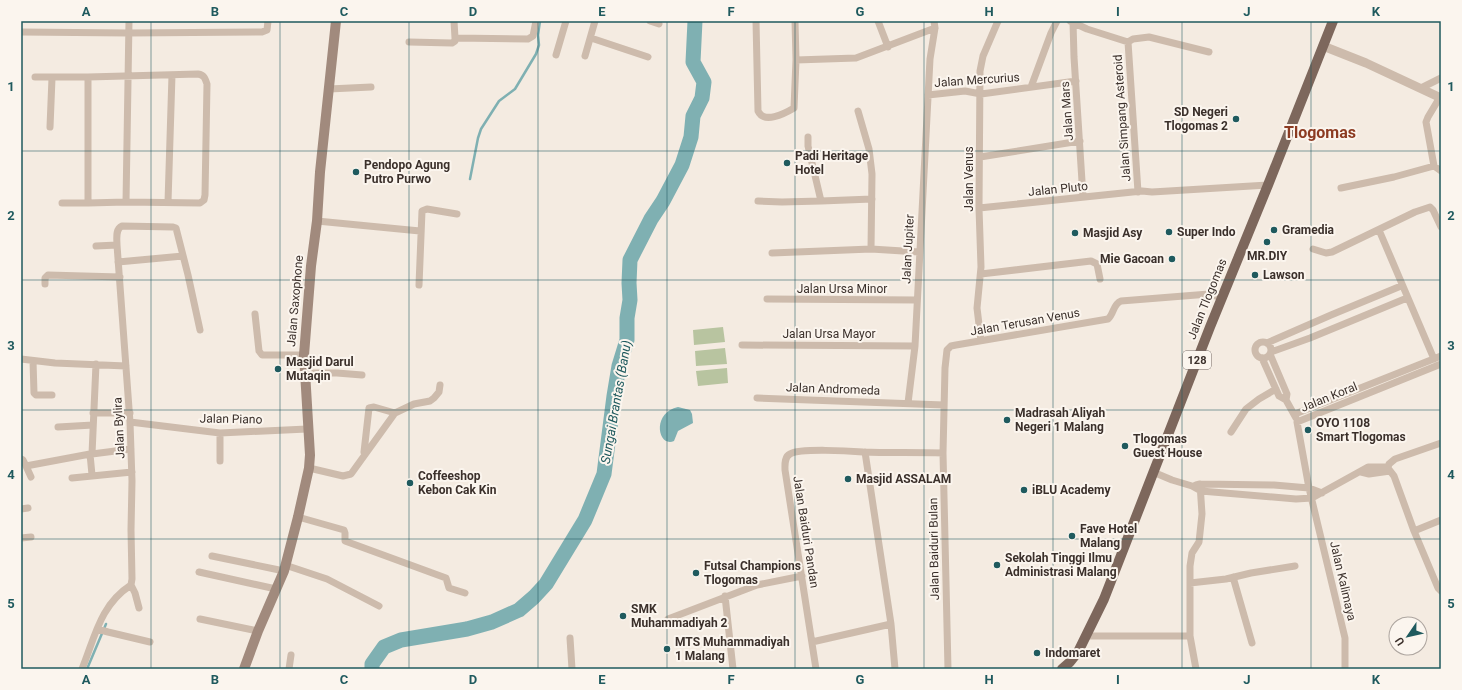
<svg xmlns="http://www.w3.org/2000/svg" width="1462" height="690" viewBox="0 0 1462 690" font-family="Roboto,sans-serif">
<rect width="100%" height="100%" fill="#f4ebe1"/>
<!-- green -->
<path fill="#b8c4a0" d="M723 327 725 342 694 345 693 330Z
M725 348 727 364 696 366 695 351Z
M727 368 728 383 698 386 696 371Z"/>
<!-- water -->
<path fill="#7fb0b2" d="M678 407 690 410 692 414 693 423 678 431 674 441C658 448 651 413 678 407Z"/>
<g fill="none" stroke-linecap="round" stroke-linejoin="round">
<!-- stream -->
<path stroke="#7fb0b2" stroke-width="2.5" d="M470 179 478 138 481 129 499 101 515 89 536 54 539 45 538 35 540 21
M87 669 106 624"/>
<!-- river -->
<path stroke="#7fb0b2" stroke-width="15" d="M372 669V664L384 647 401 640 467 629 492 622 519 610 534 597 546 584 585 520 604 474 614 396 619 366 627 340V318L630 300 629 283 630 260 651 219 663 201 682 165 691 137 693 116 702 98 704 82 693 62 695 21"/>
<!-- minor -->
<path stroke="#cdbbac" stroke-width="7" d="M454 21 455 38
M650 21 659 24
M756 21 758 111C764 124 784 114 794 108L796 60 795 21
M878 21 888 47
M1070 21 1087 29 1128 42
M1073 22 1074 57 1083 197
M21 32 129 33 262 32 267 30 268 21
M591 38 648 57
M409 42 452 43 455 41V38L528 39 533 36 536 21
M1128 42 1138 192
M1128 42 1133 39 1149 37 1209 52
M556 55 566 21
M585 56 595 21
M796 60 856 58 935 28
M35 77H88L198 74C204 75 205 78 207 84L205 195 204 200 200 203 126 202 88 203V77
M1031 87 1051 33 1057 21
M1421 88 1441 78
M329 89 371 87
M928 95 965 91 981 94 1076 81
M1440 97 1428 117 1426 122 1434 166 1441 171
M858 111 869 149 872 174 871 249
M50 127 52 78
M808 137V146L821 201 872 199
M980 157 1080 141
M1341 188 1394 177 1434 166
M758 201 782 202 821 201
M126 202 129 21
M168 202 172 75
M62 203H88
M979 208 1142 191 1152 192 1268 185
M317 221 420 231
M1379 230 1434 359
M96 246 117 245
M1313 249 1326 253 1332 252 1415 212 1430 207 1433 210 1441 227
M772 253 871 249 919 252
M118 262 183 256
M981 274 1091 261 1097 264 1100 279
M45 284V278L48 275 120 277
M419 285 422 211 427 209 457 214
M767 299 917 300
M255 314 259 351 262 355H304
M981 341 977 308 981 267 979 208 980 71 983 56 998 21
M1255 350a8 8 0 1 1 16 0a8 8 0 1 1-16 0Z
M1267 343 1331 315 1401 286
M742 345 915 346
M1271 352 1310 338 1407 298
M1270 354 1287 394 1286 400
M1262 358 1279 396 1286 400 1296 418
M21 359 55 363 126 366
M33 361 34 393 36 395H52
M305 373H337L362 375
M757 398 944 405
M908 403 915 346 930 59 935 28 934 21
M93 413H130
M1295 414 1441 356
M130 422 220 433 307 429
M58 427 93 425
M1231 432 1246 409 1259 399 1276 389
M220 433V461
M364 452 369 408 374 407 395 413
M865 452 891 624 895 669
M92 454 131 449
M21 459 23 460 26 466 90 454
M26 466 31 477
M309 468 343 476 351 474 395 413 414 404 430 401 434 398 439 392 440 385
M1387 471 1389 464 1395 459 1441 443
M1153 472 1172 480 1192 486 1201 491 1296 499 1312 498 1368 467H1387L1394 476 1414 531 1438 588 1441 591
M1361 472 1369 474 1390 471
M92 475 90 454H92L96 364
M72 478 132 472
M1196 485 1200 484 1274 485 1309 488 1322 493
M21 509 28 508
M298 517 344 530 345 533V541L446 578 449 588 465 593
M1414 531 1441 520
M21 538 31 537
M212 556 284 571
M285 565 327 579 379 606
M199 572 276 589
M1233 577 1252 643
M1190 583 1226 579 1251 573 1295 566
M131 585 135 593 139 608
M725 596 733 669
M200 619 258 631
M668 619 757 585 802 576
M97 629 108 632 150 642
M1087 636H1190
M570 638 572 669
M812 642 891 624
M82 669C95 637 100 605 131 585L132 579 131 530 132 481 130 422 117 245C117 239 115 229 122 226L173 227 176 228 188 275 200 330
M289 669 291 655
M816 669 785 470C785 465 784 457 790 454 800 448 850 451 863 452 890 453 917 452 943 453
M948 669 943 453 945 368 947 350 951 346 956 345 1108 319C1114 314 1113 304 1121 301L1209 294 1222 298
M1196 669 1190 636V566L1192 553 1199 542 1202 514 1200 484
M1345 669V638L1309 488 1297 422 1441 364"/>
<!-- tertiary -->
<path stroke="#cdbbac" stroke-width="9" d="M1323 46 1366 63 1441 98"/>
<!-- secondary -->
<path stroke="#a18a7d" stroke-width="10" d="M244 669 258 631 284 571 298 517 309 468 310 455 304 355 311 266 317 221 320 172 336 21"/>
<!-- primary -->
<path stroke="#7d675c" stroke-width="10" d="M1062 669 1070 662 1078 652 1104 599 1210 327 1268 185 1333 21"/>
</g>
<!-- grid -->
<path fill="none" stroke="#1f5a5e" stroke-width="1" stroke-opacity="0.55" d="M151 21V669M280 21V669M409 21V669M538 21V669M667 21V669M795 21V669M924 21V669M1053 21V669M1182 21V669M1311 21V669M21 151H1441M21 280H1441M21 410H1441M21 539H1441"/>
<!-- markers -->
<g fill="#1f5a5e" stroke="#fbf5ee" stroke-width="1.5">
<circle cx="1236" cy="119" r="4"/>
<circle cx="787" cy="163" r="4"/>
<circle cx="356" cy="172" r="4"/>
<circle cx="1274" cy="230" r="4"/>
<circle cx="1169" cy="232" r="4"/>
<circle cx="1075" cy="233" r="4"/>
<circle cx="1267" cy="242" r="4"/>
<circle cx="1172" cy="259" r="4"/>
<circle cx="1255" cy="275" r="4"/>
<circle cx="278" cy="369" r="4"/>
<circle cx="1007" cy="420" r="4"/>
<circle cx="1308" cy="430" r="4"/>
<circle cx="1125" cy="446" r="4"/>
<circle cx="848" cy="479" r="4"/>
<circle cx="410" cy="483" r="4"/>
<circle cx="1024" cy="490" r="4"/>
<circle cx="1072" cy="536" r="4"/>
<circle cx="997" cy="565" r="4"/>
<circle cx="696" cy="573" r="4"/>
<circle cx="623" cy="616" r="4"/>
<circle cx="667" cy="649" r="4"/>
<circle cx="1037" cy="653" r="4"/>
</g>
<g text-anchor="middle" dominant-baseline="central" stroke-width="4" stroke-linejoin="round" paint-order="stroke">
<!-- shield labels -->
<rect fill="#fbf5ee" stroke="#756b66" stroke-width="1" x="1183" y="351" width="28" height="18" rx="3"/>
<g font-size="11" font-weight="bold" fill="#3b302b">
<text x="1197" y="360">128</text>
</g>
<!-- street labels -->
<g font-size="12" fill="#3b302b" stroke="#fbf5ee">
<text transform="translate(977 80) rotate(-4)">Jalan Mercurius</text>
<text transform="translate(1067 111) rotate(-94)">Jalan Mars</text>
<text transform="translate(1122 118) rotate(-94)">Jalan Simpang Asteroid</text>
<text transform="translate(969 179) rotate(-90)">Jalan Venus</text>
<text transform="translate(1058 189) rotate(-6)">Jalan Pluto</text>
<text transform="translate(908 249) rotate(-87)">Jalan Jupiter</text>
<text x="842" y="289">Jalan Ursa Minor</text>
<text transform="translate(1207 299) rotate(-68)">Jalan Tlogomas</text>
<text transform="translate(295 301) rotate(-85)">Jalan Saxophone</text>
<text transform="translate(1025 322) rotate(-10)">Jalan Terusan Venus</text>
<text x="829" y="334">Jalan Ursa Mayor</text>
<text transform="translate(833 389) rotate(2)">Jalan Andromeda</text>
<text transform="translate(1329 397) rotate(-22)">Jalan Koral</text>
<text transform="translate(231 419) rotate(1)">Jalan Piano</text>
<text transform="translate(119 428) rotate(-93)">Jalan Bylira</text>
<text transform="translate(806 532) rotate(81)">Jalan Baiduri Pandan</text>
<text transform="translate(934 549) rotate(-91)">Jalan Baiduri Bulan</text>
<text transform="translate(1343 581) rotate(77)">Jalan Kalimaya</text>
</g>
<!-- poi labels -->
<g font-size="12" font-weight="bold" fill="#3b302b" stroke="#fbf5ee" text-anchor="start">
<text x="1228" y="112" text-anchor="end">SD Negeri<tspan x="1228" dy="14">Tlogomas 2</tspan></text>
<text x="795" y="156">Padi Heritage<tspan x="795" dy="14">Hotel</tspan></text>
<text x="364" y="165">Pendopo Agung<tspan x="364" dy="14">Putro Purwo</tspan></text>
<text x="1282" y="230">Gramedia</text>
<text x="1177" y="232">Super Indo</text>
<text x="1083" y="233">Masjid Asy</text>
<text x="1267" y="256" text-anchor="middle">MR.DIY</text>
<text x="1164" y="259" text-anchor="end">Mie Gacoan</text>
<text x="1263" y="275">Lawson</text>
<text x="286" y="362">Masjid Darul<tspan x="286" dy="14">Mutaqin</tspan></text>
<text x="1015" y="413">Madrasah Aliyah<tspan x="1015" dy="14">Negeri 1 Malang</tspan></text>
<text x="1316" y="423">OYO 1108<tspan x="1316" dy="14">Smart Tlogomas</tspan></text>
<text x="1133" y="439">Tlogomas<tspan x="1133" dy="14">Guest House</tspan></text>
<text x="418" y="476">Coffeeshop<tspan x="418" dy="14">Kebon Cak Kin</tspan></text>
<text x="856" y="479">Masjid ASSALAM</text>
<text x="1032" y="490">iBLU Academy</text>
<text x="1080" y="529">Fave Hotel<tspan x="1080" dy="14">Malang</tspan></text>
<text x="1005" y="558">Sekolah Tinggi Ilmu<tspan x="1005" dy="14">Administrasi Malang</tspan></text>
<text x="704" y="566">Futsal Champions<tspan x="704" dy="14">Tlogomas</tspan></text>
<text x="631" y="609">SMK<tspan x="631" dy="14">Muhammadiyah 2</tspan></text>
<text x="675" y="642">MTS Muhammadiyah<tspan x="675" dy="14">1 Malang</tspan></text>
<text x="1045" y="653">Indomaret</text>
</g>
<!-- water labels -->
<g font-size="13" font-style="italic" fill="#1f5a5e" stroke="#fbf5ee">
<text transform="translate(616 402) rotate(-80)">Sungai Brantas (Banu)</text>
</g>
<!-- district labels -->
<g font-size="16" font-weight="bold" fill="#8c3b22" stroke="#fbf5ee">
<text x="1320" y="132">Tlogomas</text>
</g>
</g>
<!-- border -->
<rect width="1462" height="690" fill="none" stroke="#fbf5ee" stroke-width="44"/>
<!-- north arrow -->
<g transform="translate(1408 636) rotate(236)"><circle r="19" fill="#fbf5ee" stroke="#aea6a0"/>
<path d="M0-3L7 15L0 10L-7 15Z" fill="#1f5a5e"/>
<text y="-6" font-size="11" font-weight="bold" text-anchor="middle" fill="#3b302b">U</text>
</g>
<rect x="22" y="22" width="1418" height="646" fill="none" stroke="#1f5a5e" stroke-width="1.5"/>
<g font-size="13" text-anchor="middle" font-weight="bold" fill="#1f5a5e">
<text x="86" y="16">A</text>
<text x="215" y="16">B</text>
<text x="344" y="16">C</text>
<text x="473" y="16">D</text>
<text x="602" y="16">E</text>
<text x="731" y="16">F</text>
<text x="860" y="16">G</text>
<text x="989" y="16">H</text>
<text x="1118" y="16">I</text>
<text x="1247" y="16">J</text>
<text x="1376" y="16">K</text>
<text x="11" y="91">1</text>
<text x="1451" y="91">1</text>
<text x="11" y="220">2</text>
<text x="1451" y="220">2</text>
<text x="11" y="350">3</text>
<text x="1451" y="350">3</text>
<text x="11" y="479">4</text>
<text x="1451" y="479">4</text>
<text x="11" y="608">5</text>
<text x="1451" y="608">5</text>
<text x="86" y="684">A</text>
<text x="215" y="684">B</text>
<text x="344" y="684">C</text>
<text x="473" y="684">D</text>
<text x="602" y="684">E</text>
<text x="731" y="684">F</text>
<text x="860" y="684">G</text>
<text x="989" y="684">H</text>
<text x="1118" y="684">I</text>
<text x="1247" y="684">J</text>
<text x="1376" y="684">K</text>
</g>
</svg>
